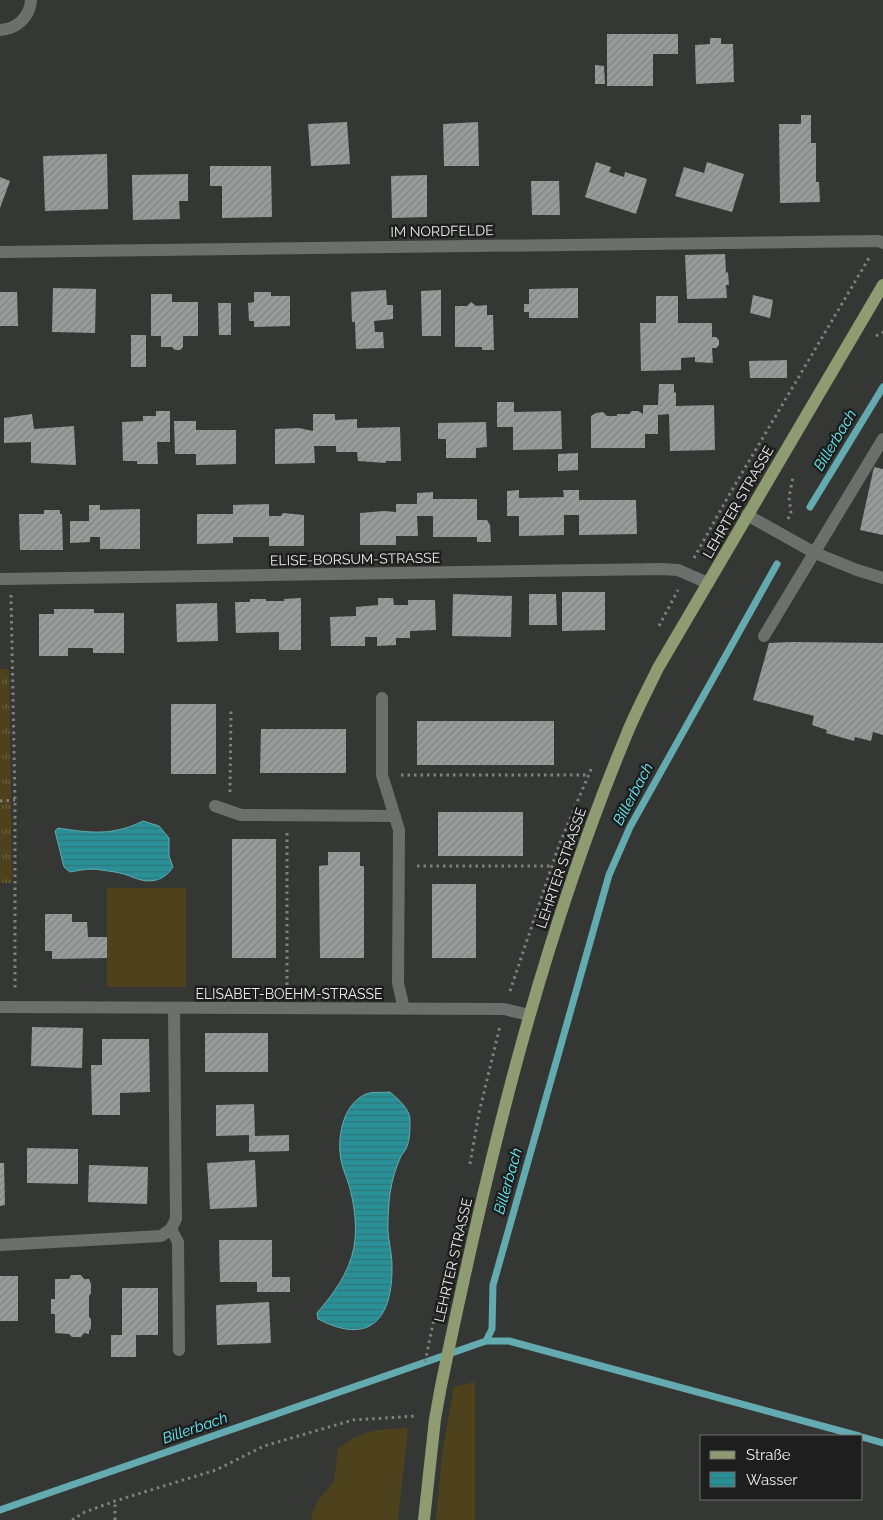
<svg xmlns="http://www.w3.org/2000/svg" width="883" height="1520" viewBox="0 0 883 1520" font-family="Raleway,sans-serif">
<defs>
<pattern id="park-tufts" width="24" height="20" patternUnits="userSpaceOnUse" patternTransform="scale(1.25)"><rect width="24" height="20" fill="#4e421d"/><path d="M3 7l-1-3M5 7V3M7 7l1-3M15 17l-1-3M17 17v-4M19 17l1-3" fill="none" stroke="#685d3e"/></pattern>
<pattern id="water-rules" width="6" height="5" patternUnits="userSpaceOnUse" patternTransform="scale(1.25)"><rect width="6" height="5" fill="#299097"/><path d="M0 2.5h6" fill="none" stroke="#33767b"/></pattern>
<pattern id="building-hatch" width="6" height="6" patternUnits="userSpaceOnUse" patternTransform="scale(1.25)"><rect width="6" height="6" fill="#979c9a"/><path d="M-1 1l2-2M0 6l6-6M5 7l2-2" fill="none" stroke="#7f8281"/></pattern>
</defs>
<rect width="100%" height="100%" fill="#353735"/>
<!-- grass -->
<path fill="#4e421d" d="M107 888H186V987H107Z
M475 1382V1520H436L442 1454 454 1387Z
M408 1428 398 1520H313L311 1516 317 1502 334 1481 338 1449C359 1430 381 1429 408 1428Z"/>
<!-- park -->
<path fill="url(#park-tufts)" d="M0 669H9L12 883H0Z"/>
<!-- water -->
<path fill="url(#water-rules)" stroke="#63abb0" d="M143 821 159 826 169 838V856L173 867C164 881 150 884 135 878 131 877 128 875 124 874 117 872 109 871 101 870 91 868 80 870 70 872L64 867 55 831 58 828C90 833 113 836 143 821Z
M390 1092C398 1099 410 1109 410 1120 410 1127 410 1140 407 1146 406 1150 403 1153 401 1156 396 1167 392 1180 390 1193 389 1203 388 1213 388 1223 387 1238 392 1251 392 1265 393 1319 370 1346 318 1319L317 1313C334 1293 349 1273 354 1247 357 1230 355 1209 351 1193 349 1182 343 1171 341 1160 337 1139 342 1106 364 1095 371 1091 382 1093 390 1092Z"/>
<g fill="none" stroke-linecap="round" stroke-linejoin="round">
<!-- stream -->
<path stroke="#63abb0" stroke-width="7" d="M810 507 883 387
M486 1341 492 1329 493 1285 609 875 630 827 777 564
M862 1437 883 1443
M0 1510 486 1341H509L859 1436"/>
</g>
<!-- building -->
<path fill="url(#building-hatch)" d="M607 34H678V54H653V86H607Z
M710 38H721V44H733L734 82 696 84 695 45 710 44Z
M595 65 604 66 605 84H595Z
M801 115H811V143H816V182H819L820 202 780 203 779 124H801Z
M347 122 350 164 311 166 308 124Z
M478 122 479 166H444L443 124Z
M107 154 108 209 45 211 43 156Z
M596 162 611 167 609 172 624 177 625 172 647 179 636 214 585 197Z
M707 162 744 174 732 212 675 196 684 167 704 173Z
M210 166H271L272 217 222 218V186H210Z
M188 174V201H179L180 219 133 220 132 175Z
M427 175V217L392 218 391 176Z
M0 177 10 181 0 208Z
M531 181H559L560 215H532Z
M725 254 726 273 728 272 729 285H726L727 298 687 299 685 255Z
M53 288 96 289 95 333 52 332Z
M578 288V318H529V312H524V304H529V289Z
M386 290 387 305H393V319L374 321 375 332H383L384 348 356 349 355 322H352L351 292Z
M441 290V336H422L421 291Z
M0 292H17L18 326H0Z
M254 292H271V296H290V326L254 327V321H249L248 303 254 302Z
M151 294H172V302H198V336H183V347L180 350H175L172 347H161V336H151Z
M753 295 773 300 770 318 750 313Z
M656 296H678V323H712V337H716L719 340V345L716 348H712L713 363 695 362V357L681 358V370L641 371 640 323H656Z
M471 302 476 306 487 305V315H493L494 350H482V347H455V306H467Z
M218 303H231V335H219Z
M131 335H146V367H131Z
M787 360V378H750L749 361Z
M659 384H674V393L676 392V406L714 405 715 450 670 451 669 414 658 415V434H645V448H591V416L596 413 603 412 607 416H617V414H629L632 411H638L643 414V405H658Z
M497 402H514V412L561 411 562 449 513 450V427H497Z
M156 411H170V442H157L158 464H137V461H123L122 422 143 421V416H156Z
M32 414 34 429 74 426 76 465 31 463V442L4 443V418Z
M313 414H335V420L357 419V428L400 427 401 461H386V463L358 461 357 452H336V446H314L315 463 275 464V429L299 428 313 431Z
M174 421H196V430H236V464L196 465V454H175Z
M486 422 487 447 476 448V458H446V439H438V423Z
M578 453V470L558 471V454Z
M874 467 883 469V535L860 530Z
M519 490V498L564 497 563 490H579V500H636L637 534 579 535V515H564V535L519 536V516H507V491Z
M433 492V499H477V520H487L490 525 491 542H477V537H433V516H417L418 536H396V545H360V513L384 511 396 512V504H417V493Z
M269 504V516H281L283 513 304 515V546H269V537H233V543L197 544V514H233V505Z
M89 505H100V510L140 509V549H100V537H90V542L70 543V521H89Z
M44 510H60V514H62L63 550H20L19 514H44Z
M562 592H605V630L562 631Z
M453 594 512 596 511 637 452 636Z
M529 594H556L557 625H529Z
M301 598V650H279V632L236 633 235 602H250V599H266V601H284V599Z
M378 598H393L394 605H408V600H435L436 630 410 631V638H396V645L377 646V637H365V646H331L330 617 356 616V607L378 605Z
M217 603 218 641 177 642 176 604Z
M54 609H94V613H124V653H93V648H68V656H39V614H54Z
M791 642 883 643V735L873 732 871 741 855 737 854 741 826 733 827 730 812 725 814 716 753 700 769 643Z
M171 704H216V774H171Z
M417 721H554V765H417Z
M261 729H346V773H260Z
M438 812H523V856H438Z
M232 839H276V958H232Z
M328 852H360V866H364V958H320L319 866 328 865Z
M432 884H476V958H432Z
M45 914H72V922H87L88 937H107V958L52 959V951H45Z
M32 1027 83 1028 82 1068 31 1066Z
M205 1033H268V1072H205Z
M102 1039H149L150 1092 120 1093V1115H92L91 1065H102Z
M254 1104 255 1136 289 1135V1151L249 1152V1135L216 1136V1105Z
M27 1148 78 1149V1184L27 1183Z
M255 1160 257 1207 210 1209 207 1163Z
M0 1163H4L5 1205 0 1206Z
M89 1165 148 1167 147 1204 88 1202Z
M219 1240H272V1277H290V1292H257V1282H220Z
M71 1275H81L84 1279H89L91 1284V1293L89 1296V1317L91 1319V1328L89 1331V1334L84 1333 81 1337H72L69 1334 55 1333V1314H51V1299H55V1279H69Z
M0 1276H18V1321H0Z
M122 1288H158V1335H136V1357H111V1335H122Z
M269 1302 271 1343 217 1345 216 1305Z"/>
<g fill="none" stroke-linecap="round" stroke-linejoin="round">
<!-- path -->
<path stroke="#7f807f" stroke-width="3" stroke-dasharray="2.5 4" stroke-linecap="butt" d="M876 336 883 332
M788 519 791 513 789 497 793 477
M694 558 729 495 869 258
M11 595 15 800V989
M659 626 678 590
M401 775H588
M230 792 231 711
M0 801 15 800
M287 833V992
M417 866H552
M510 991 559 845 592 767
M470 1164 479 1113 500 1026
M425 1362 434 1319
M72 1520 85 1512 115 1501 216 1470 264 1446 353 1420 417 1416
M115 1520V1501"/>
<!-- minor -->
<path stroke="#6c706d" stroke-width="12" d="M0 30C17 29 30 17 31 0
M0 252 879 241 883 243
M747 515 815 553 857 570 883 578
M0 579 661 569 678 570 708 583
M764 636 883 439
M382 698V775L399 830 398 983 404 1009
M215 806 241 815 395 816
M0 1007 504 1009 529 1015
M171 1229 178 1242 179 1350
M0 1245 161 1236 171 1229 176 1219 174 1009"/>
<!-- major -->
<path stroke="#8f9b71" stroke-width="12" d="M424 1520 435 1419 441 1386C487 1165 539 945 626 736 635 713 647 691 658 668L883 285"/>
</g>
<g text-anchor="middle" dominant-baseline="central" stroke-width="5" stroke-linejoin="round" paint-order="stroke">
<!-- street labels -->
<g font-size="14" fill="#eaebea" stroke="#1d1e1d">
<text transform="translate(442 231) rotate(-1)">IM NORDFELDE</text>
<text transform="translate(738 502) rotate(-60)">LEHRTER STRASSE</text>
<text transform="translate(355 559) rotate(-1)">ELISE-BORSUM-STRASSE</text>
<text transform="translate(561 868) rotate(-71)">LEHRTER STRASSE</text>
<text x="289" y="994">ELISABET-BOEHM-STRASSE</text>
<text transform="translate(453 1260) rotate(-77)">LEHRTER STRASSE</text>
</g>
<!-- water labels -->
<g font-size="15" font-style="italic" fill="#61eef7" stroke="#1d1e1d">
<text transform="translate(835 440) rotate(-59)">Billerbach</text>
<text transform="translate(633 794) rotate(-62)">Billerbach</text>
<text transform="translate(508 1181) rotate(-74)">Billerbach</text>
<text transform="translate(195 1428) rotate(-19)">Billerbach</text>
</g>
</g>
<!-- legend -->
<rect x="700" y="1435" width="162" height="65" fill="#1d1e1d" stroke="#6f706f"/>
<rect x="710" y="1451" width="25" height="8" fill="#8f9b71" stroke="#6f706f"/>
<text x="746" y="1460" font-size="15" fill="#eaebea">Straße</text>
<rect x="710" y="1472" width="25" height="15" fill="url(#water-rules)" stroke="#6f706f"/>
<text x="746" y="1485" font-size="15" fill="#eaebea">Wasser</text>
</svg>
